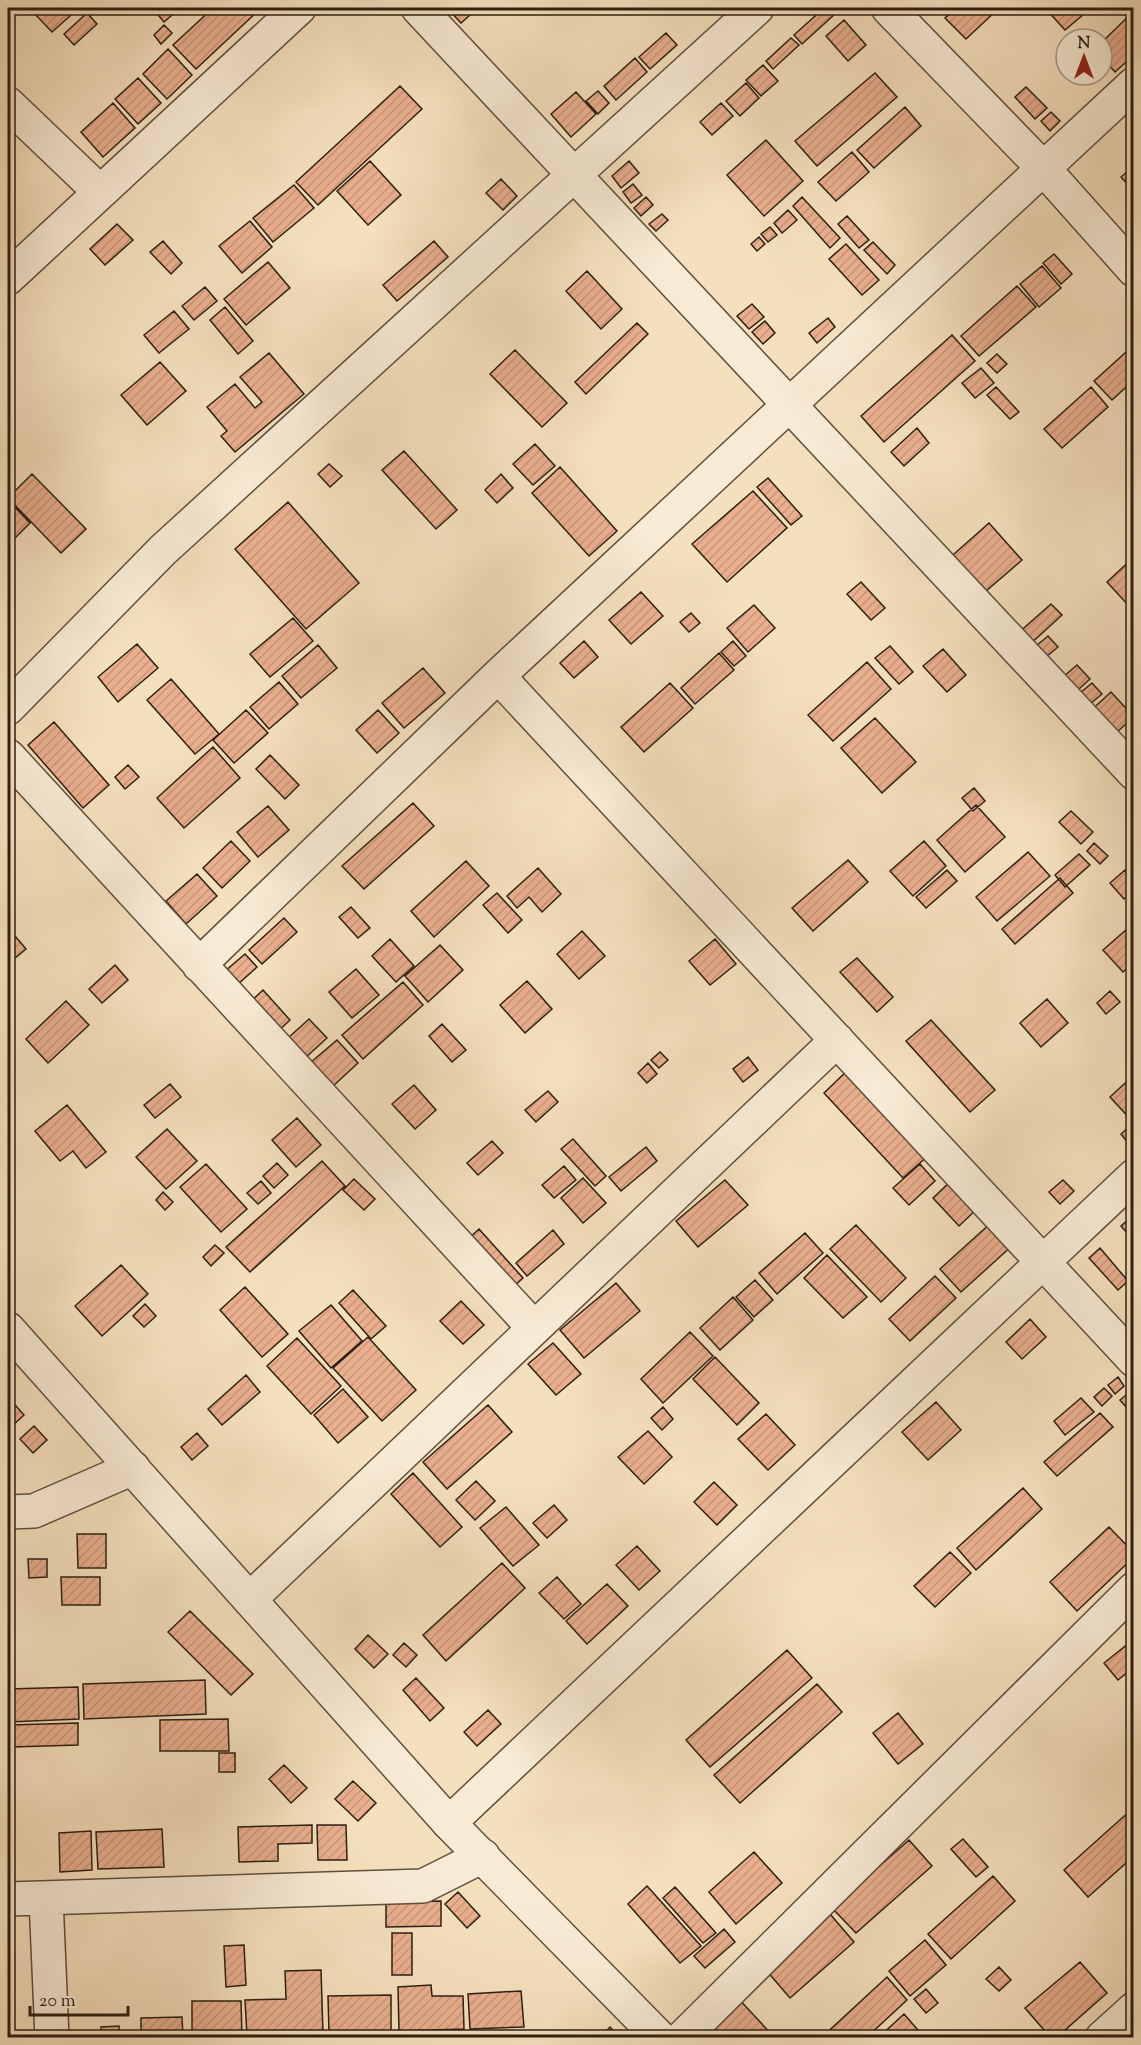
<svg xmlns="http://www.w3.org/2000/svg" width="1141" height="2045" viewBox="0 0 1141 2045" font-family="'Sorts Mill Goudy',serif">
<defs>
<pattern id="building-hatch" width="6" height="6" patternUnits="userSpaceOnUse" patternTransform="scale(1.5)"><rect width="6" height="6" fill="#eaaf8f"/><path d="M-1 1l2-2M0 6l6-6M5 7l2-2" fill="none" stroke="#c9967a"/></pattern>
</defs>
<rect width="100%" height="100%" fill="#f5e0be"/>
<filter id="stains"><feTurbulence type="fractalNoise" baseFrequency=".00333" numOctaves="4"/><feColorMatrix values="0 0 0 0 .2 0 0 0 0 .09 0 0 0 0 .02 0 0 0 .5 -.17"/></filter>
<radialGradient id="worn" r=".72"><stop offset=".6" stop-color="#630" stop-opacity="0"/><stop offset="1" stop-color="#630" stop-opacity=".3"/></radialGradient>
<!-- building -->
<path fill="url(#building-hatch)" stroke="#2d1f13" stroke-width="1.5" d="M34 8H79L52 32 31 10Z
M158 8H178L179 9 164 22 155 11Z
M213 8H261L196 69 173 45Z
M447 8H478L461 23Z
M824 8H829L835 14 802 44 794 35Z
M956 8H996L998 9 966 39 945 18Z
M1045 8H1091L1065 30Z
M87 13 97 24 74 45 64 34Z
M1132 13 1134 55 1115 72 1102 58V42Z
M844 20 866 45 848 61 826 36Z
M164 25 172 33 161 44 154 35Z
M666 33 677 45 650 69 639 57Z
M791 38 799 45 773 69 766 61Z
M168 49 192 75 167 99 143 74Z
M635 58 647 72 616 100 604 86Z
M763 65 778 81 761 96 746 80Z
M875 73 897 97 817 166 795 141Z
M138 78 161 103 138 124 115 99Z
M746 83 759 98 740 116 726 101Z
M400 86 422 109 318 205 296 182Z
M1026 87 1047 108 1035 119 1015 97Z
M598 91 609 103 598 114 586 101Z
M576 92 596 114 571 137 551 114Z
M113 103 135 128 103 157 81 132Z
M721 103 733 116 712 135 700 122Z
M905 107 921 126 874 168 857 150Z
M1051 112 1060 121 1050 131 1041 121Z
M766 140 803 181 764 216 727 175Z
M852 152 869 172 836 201 818 182Z
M370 161 401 195 368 225 337 191Z
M629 161 639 173 621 188 612 176Z
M1134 166V191L1121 177Z
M501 179 517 196 503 210 486 193Z
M633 184 642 195 631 203 623 192Z
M294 185 314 208 273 242 253 218Z
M646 197 653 205 641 216 634 208Z
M802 197 840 238 830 248 793 206Z
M788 210 797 220 782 233 774 223Z
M662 214 668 220 656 231 649 224Z
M847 216 869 240 859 248 838 224Z
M250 221 272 247 242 273 219 246Z
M117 224 133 240 105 265 90 249Z
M770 227 777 235 768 242 761 234Z
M759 237 765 244 757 251 751 244Z
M163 241 182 263 171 274 150 252Z
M434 241 448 257 397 301 383 285Z
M873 242 895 265 887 274 864 250Z
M846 244 879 280 862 295 829 259Z
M1054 254 1072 274 1061 284 1043 263Z
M268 262 290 288 246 325 224 299Z
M1042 266 1061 288 1039 307 1020 284Z
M587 271 622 309 601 329 566 291Z
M1017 286 1036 307 979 356 961 336Z
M205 287 217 301 194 320 182 306Z
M752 304 764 317 749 329 737 316Z
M225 307 253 341 238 354 210 320Z
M174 311 189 329 159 353 144 335Z
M828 318 835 327 817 343 809 333Z
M765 321 775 333 763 344 752 332Z
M637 323 648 334 586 394 575 382Z
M952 335 975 361 884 442 861 416Z
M1134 345V380L1112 400 1094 381Z
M515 350 567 403 542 427 490 374Z
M269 353 304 394 235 452 221 436 227 431 207 407 235 384 255 408 262 402 240 377Z
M997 354 1007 364 997 373 987 363Z
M160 362 186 391 147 425 121 395Z
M981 368 994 383 975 398 962 383Z
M996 387 1019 412 1010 419 987 395Z
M1091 387 1108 407 1062 448 1044 429Z
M917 428 929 443 904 466 891 452Z
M535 444 555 466 533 485 513 464Z
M404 451 457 510 436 529 382 470Z
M329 464 342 476 330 487 318 474Z
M560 467 617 531 589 556 532 493Z
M32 474 86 529 61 553 8 498Z
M501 474 513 488 497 503 485 490Z
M768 478 802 516 791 525 757 487Z
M753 491 787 528 727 582 692 544Z
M8 500 30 523 8 545Z
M288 502 359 583 306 629 235 549Z
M989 523 1022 560 978 598 945 562Z
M1133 558 1134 602 1129 606 1107 582Z
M861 582 885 608 871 620 847 594Z
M641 592 663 616 631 644 609 620Z
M1051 604 1062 615 1026 648 1015 636Z
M754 605 775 628 748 652 727 628Z
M691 613 700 623 689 632 680 622Z
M293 618 313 641 270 677 250 654Z
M1048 636 1058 647 1040 662 1030 651Z
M584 641 598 657 574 678 560 663Z
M733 641 746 656 734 666 721 652Z
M137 644 158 668 118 702 98 677Z
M318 645 337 668 301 698 282 676Z
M890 646 913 672 899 684 875 658Z
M943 649 966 675 947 692 923 666Z
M719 653 734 670 695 704 681 688Z
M867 662 891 689 833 741 808 715Z
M1077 665 1090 679 1069 698 1056 683Z
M423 668 445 693 404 728 382 703Z
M171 679 219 734 195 754 147 700Z
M279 682 298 704 269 729 250 707Z
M670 683 693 708 644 752 621 727Z
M1092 683 1102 694 1084 709 1074 698Z
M1111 692 1134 717 1109 739 1087 714Z
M246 710 268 733 234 763 213 740Z
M378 710 399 733 377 753 356 730Z
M875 718 916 762 882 793 841 748Z
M54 722 109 785 83 808 28 745Z
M213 747 240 778 184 828 157 798Z
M270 755 299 785 285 799 256 769Z
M128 765 139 777 125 789 115 777Z
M974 788 985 801 973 811 962 798Z
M413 803 434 826 364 889 342 866Z
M976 805 1005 837 965 872 937 840Z
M268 806 289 830 258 857 237 832Z
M1071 811 1093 832 1081 844 1059 822Z
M231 841 250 861 222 888 203 868Z
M924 841 946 866 913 896 890 871Z
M1094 843 1108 856 1100 864 1087 851Z
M1028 852 1050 876 997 921 976 897Z
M1079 854 1090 865 1065 887 1055 875Z
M848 860 868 882 813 931 792 908Z
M466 861 489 886 434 937 411 911Z
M538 868 561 894 542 912 529 897 517 908 507 896Z
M947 870 957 881 926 908 916 897Z
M1125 870 1134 880V890L1124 899 1110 883Z
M197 874 217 896 186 924 166 901Z
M1060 878 1073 893 1015 944 1002 929Z
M497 893 522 920 508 933 483 905Z
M351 907 370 928 358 938 339 917Z
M284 918 297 932 262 964 249 950Z
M1134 923V962L1123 972 1103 950Z
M9 929 26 949 14 959 8 952Z
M582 931 605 956 579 979 557 954Z
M390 939 414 966 396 982 372 956Z
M715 939 736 964 710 985 689 961Z
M440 945 463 970 428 1002 405 976Z
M245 954 257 967 237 985 224 972Z
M857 958 893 997 877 1012 840 972Z
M115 965 128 980 102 1003 89 989Z
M356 969 379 995 352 1018 329 992Z
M527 981 552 1009 525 1033 500 1005Z
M403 982 423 1005 363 1059 342 1035Z
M263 990 290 1020 274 1035 247 1005Z
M1110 991 1120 1002 1106 1014 1097 1003Z
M1047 999 1068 1023 1041 1047 1020 1023Z
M66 1001 89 1025 48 1063 26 1039Z
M309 1019 327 1038 304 1059 287 1039Z
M931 1020 995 1090 970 1112 906 1041Z
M442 1024 466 1050 452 1062 429 1036Z
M337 1040 358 1063 332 1087 310 1063Z
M660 1052 668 1060 659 1068 651 1060Z
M748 1057 758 1070 743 1082 733 1069Z
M648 1063 657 1074 647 1083 638 1073Z
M850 1068 930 1154 903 1178 824 1093Z
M1134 1075V1123L1110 1097Z
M170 1084 181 1097 155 1118 144 1105Z
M414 1085 436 1110 415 1129 392 1104Z
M548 1091 558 1102 536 1122 525 1110Z
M67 1105 106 1152 86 1168 73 1151 60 1161 35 1131Z
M297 1118 321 1145 296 1167 272 1140Z
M1132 1124 1134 1137 1128 1143 1121 1134Z
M167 1129 197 1161 166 1189 136 1157Z
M573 1139 606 1176 595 1186 561 1149Z
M492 1141 503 1153 478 1175 467 1163Z
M646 1147 657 1161 621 1191 609 1177Z
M322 1161 345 1186 250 1272 226 1247Z
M277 1163 288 1175 274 1188 263 1176Z
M206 1164 247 1209 221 1232 180 1187Z
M920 1164 935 1181 909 1205 893 1188Z
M564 1166 576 1180 554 1198 542 1185Z
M583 1178 606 1203 583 1223 561 1198Z
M954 1178 980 1206 959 1226 933 1198Z
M354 1179 375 1199 364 1210 343 1190Z
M725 1180 748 1205 698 1247 676 1221Z
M1063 1180 1074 1191 1060 1204 1049 1192Z
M261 1181 271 1193 258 1204 247 1193Z
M163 1192 173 1202 165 1210 156 1200Z
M1133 1215H1134V1241L1121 1226Z
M993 1221 1014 1244 961 1292 940 1269Z
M856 1225 906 1278 881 1302 830 1249Z
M479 1229 523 1278 511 1289 467 1240Z
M553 1230 564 1244 527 1276 516 1263Z
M805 1233 823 1253 777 1294 759 1273Z
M215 1245 224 1253 211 1266 203 1257Z
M1100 1248 1128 1281 1118 1290 1089 1258Z
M827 1255 867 1297 843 1318 804 1278Z
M121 1265 148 1294 102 1336 75 1306Z
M935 1276 956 1298 910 1341 889 1319Z
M755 1280 773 1300 754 1317 736 1297Z
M616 1283 640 1311 584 1358 560 1330Z
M245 1287 288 1334 262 1357 220 1310Z
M353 1290 386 1326 371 1339 339 1303Z
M733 1297 753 1320 720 1350 700 1328Z
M461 1301 484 1325 463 1344 440 1321Z
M145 1304 156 1316 144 1327 133 1316Z
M331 1305 362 1341 331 1368 299 1331Z
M1030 1319 1046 1337 1022 1359 1006 1342Z
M690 1332 713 1356 663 1403 641 1379Z
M368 1337 416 1390 382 1421 333 1368Z
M297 1338 341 1386 311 1414 267 1366Z
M553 1343 581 1374 556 1395 528 1364Z
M715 1357 759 1403 737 1425 693 1379Z
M246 1375 260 1392 222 1425 208 1409Z
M1118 1377 1124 1386 1115 1394 1108 1385Z
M1104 1388 1112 1396 1102 1406 1094 1397Z
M343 1389 368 1417 338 1443 314 1415Z
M1130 1392 1134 1396V1416L1120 1400Z
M8 1397 24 1415 10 1428 8 1426Z
M1081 1398 1094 1412 1065 1435 1054 1421Z
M936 1402 961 1430 928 1460 902 1432Z
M488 1405 512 1432 447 1489 423 1462Z
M663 1407 673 1419 662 1430 651 1418Z
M1100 1413 1113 1427 1057 1476 1044 1462Z
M766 1414 795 1445 768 1470 738 1439Z
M34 1426 47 1440 33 1453 20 1439Z
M648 1431 672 1457 644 1484 618 1457Z
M197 1433 208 1446 192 1460 181 1447Z
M413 1473 462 1527 440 1547 391 1494Z
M476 1481 495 1501 475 1520 456 1500Z
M714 1482 737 1505 717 1525 694 1502Z
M1023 1488 1042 1509 976 1570 957 1548Z
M554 1505 567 1520 547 1538 533 1523Z
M506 1507 539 1545 513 1566 480 1528Z
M1109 1527 1134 1553V1557L1077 1611 1050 1582Z
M77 1534H106V1568H78Z
M637 1546 660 1571 639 1590 616 1565Z
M950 1552 971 1573 935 1607 914 1586Z
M28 1559H47V1577L29 1578Z
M502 1563 525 1588 446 1661 423 1635Z
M61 1577H100V1605H62Z
M557 1577 581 1604 564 1619 539 1593Z
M607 1584 628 1606 587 1644 566 1621Z
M190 1611 253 1674 231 1695 168 1632Z
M368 1635 388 1654 374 1668 355 1649Z
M1134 1639V1667L1118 1680 1104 1663Z
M404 1643 417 1655 406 1667 393 1655Z
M787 1650 812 1678 710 1767 686 1740Z
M416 1678 444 1708 430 1721 403 1690Z
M205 1680 206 1714 84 1719 83 1684Z
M817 1684 842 1712 740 1803 714 1775Z
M78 1687 79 1719 8 1722V1689Z
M488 1710 501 1724 477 1746 464 1732Z
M898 1713 923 1744 898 1764 873 1733Z
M228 1719 229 1751H160V1720Z
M78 1723V1745L12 1747 11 1725Z
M219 1753H235V1772H219Z
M284 1765 307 1788 291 1803 269 1779Z
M353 1781 376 1803 358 1821 335 1799Z
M1132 1809 1134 1856 1088 1897 1064 1870Z
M312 1825V1843L278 1844V1861L239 1862 238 1827Z
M317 1825H346L347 1860H318Z
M162 1829 164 1867 98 1869 96 1832Z
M91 1831 92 1870 60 1872 59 1833Z
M963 1839 988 1867 976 1877 951 1849Z
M909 1840 932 1866 856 1933 832 1908Z
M754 1852 782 1883 736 1924 709 1892Z
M993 1876 1015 1901 951 1959 928 1934Z
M647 1886 701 1946 680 1963 628 1904Z
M675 1887 716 1933 703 1943 663 1898Z
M458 1892 480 1916 467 1928 445 1904Z
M441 1901V1926L386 1927V1902Z
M830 1914 854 1942 790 1998 766 1970Z
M724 1929 735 1942 705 1968 694 1956Z
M392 1933H412V1975H392Z
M925 1940 946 1965 910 1996 889 1971Z
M244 1945 246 1985 226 1987 224 1946Z
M1080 1962 1107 1993 1056 2038H1051L1025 2008Z
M999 1967 1011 1980 999 1991 986 1979Z
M321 1970 323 2034 247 2036 245 2000 286 1999 285 1971Z
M887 1977 907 2000 866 2038H821Z
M431 1985 432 1996H463L464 2029 399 2031 398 1987Z
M926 1989 938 2003 926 2013 914 1999Z
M521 1991 524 2027 470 2029 468 1994Z
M391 1995V2032L329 2033 328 1996Z
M735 1995 775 2038H723L707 2020Z
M192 2001H241L242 2037 192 2038Z
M904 2014 925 2038H878Z
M182 2017 183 2038H141V2018Z
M119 2026 120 2038H102L101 2027Z
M610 2027 620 2038H600Z"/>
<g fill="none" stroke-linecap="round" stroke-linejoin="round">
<!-- minor casing -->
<g stroke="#5f4f3e" stroke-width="36">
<path id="minor" d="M418 8 1134 773
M888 8 1043 168 1134 270
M8 104 100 192
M8 278 299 8
M498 676 1134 1360
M8 708 163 550 757 8
M8 756 534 1328
M199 965 498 676 1134 84
M8 1512 34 1511 133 1468
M250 1599 837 1040
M449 1823 1134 1176
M46 1898 52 2038
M8 1899 423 1886 483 1856
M682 2038 1134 1589
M1102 2038 1134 2009"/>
</g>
<!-- tertiary casing -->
<g stroke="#5f4f3e" stroke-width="36">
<path id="tertiary" d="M8 1329 449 1823 660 2038"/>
</g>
<!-- minor -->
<use href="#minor" stroke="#f8ebd5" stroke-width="33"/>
<!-- tertiary -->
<use href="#tertiary" stroke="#f8ebd5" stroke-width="33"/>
</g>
<!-- margin -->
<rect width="1141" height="2045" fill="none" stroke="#f5e0be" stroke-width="30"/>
<rect x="9" y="9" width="1123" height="2027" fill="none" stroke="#2d1f13" stroke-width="3"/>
<rect x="15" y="15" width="1111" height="2015" fill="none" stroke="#2d1f13" stroke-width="1.5"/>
<!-- north arrow -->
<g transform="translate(1084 57)"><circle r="28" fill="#f8ebd5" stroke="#a79987" stroke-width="1.5"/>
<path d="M0-4.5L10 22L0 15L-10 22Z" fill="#8f2418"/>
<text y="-9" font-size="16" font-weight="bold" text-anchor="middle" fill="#2d1f13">N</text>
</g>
<!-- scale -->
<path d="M30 2006v9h98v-9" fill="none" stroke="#2d1f13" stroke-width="3"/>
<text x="39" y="2006" font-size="18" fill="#2d1f13" stroke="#f8ebd5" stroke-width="4.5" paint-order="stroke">20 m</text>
<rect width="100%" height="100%" filter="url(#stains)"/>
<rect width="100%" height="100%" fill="url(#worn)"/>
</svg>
